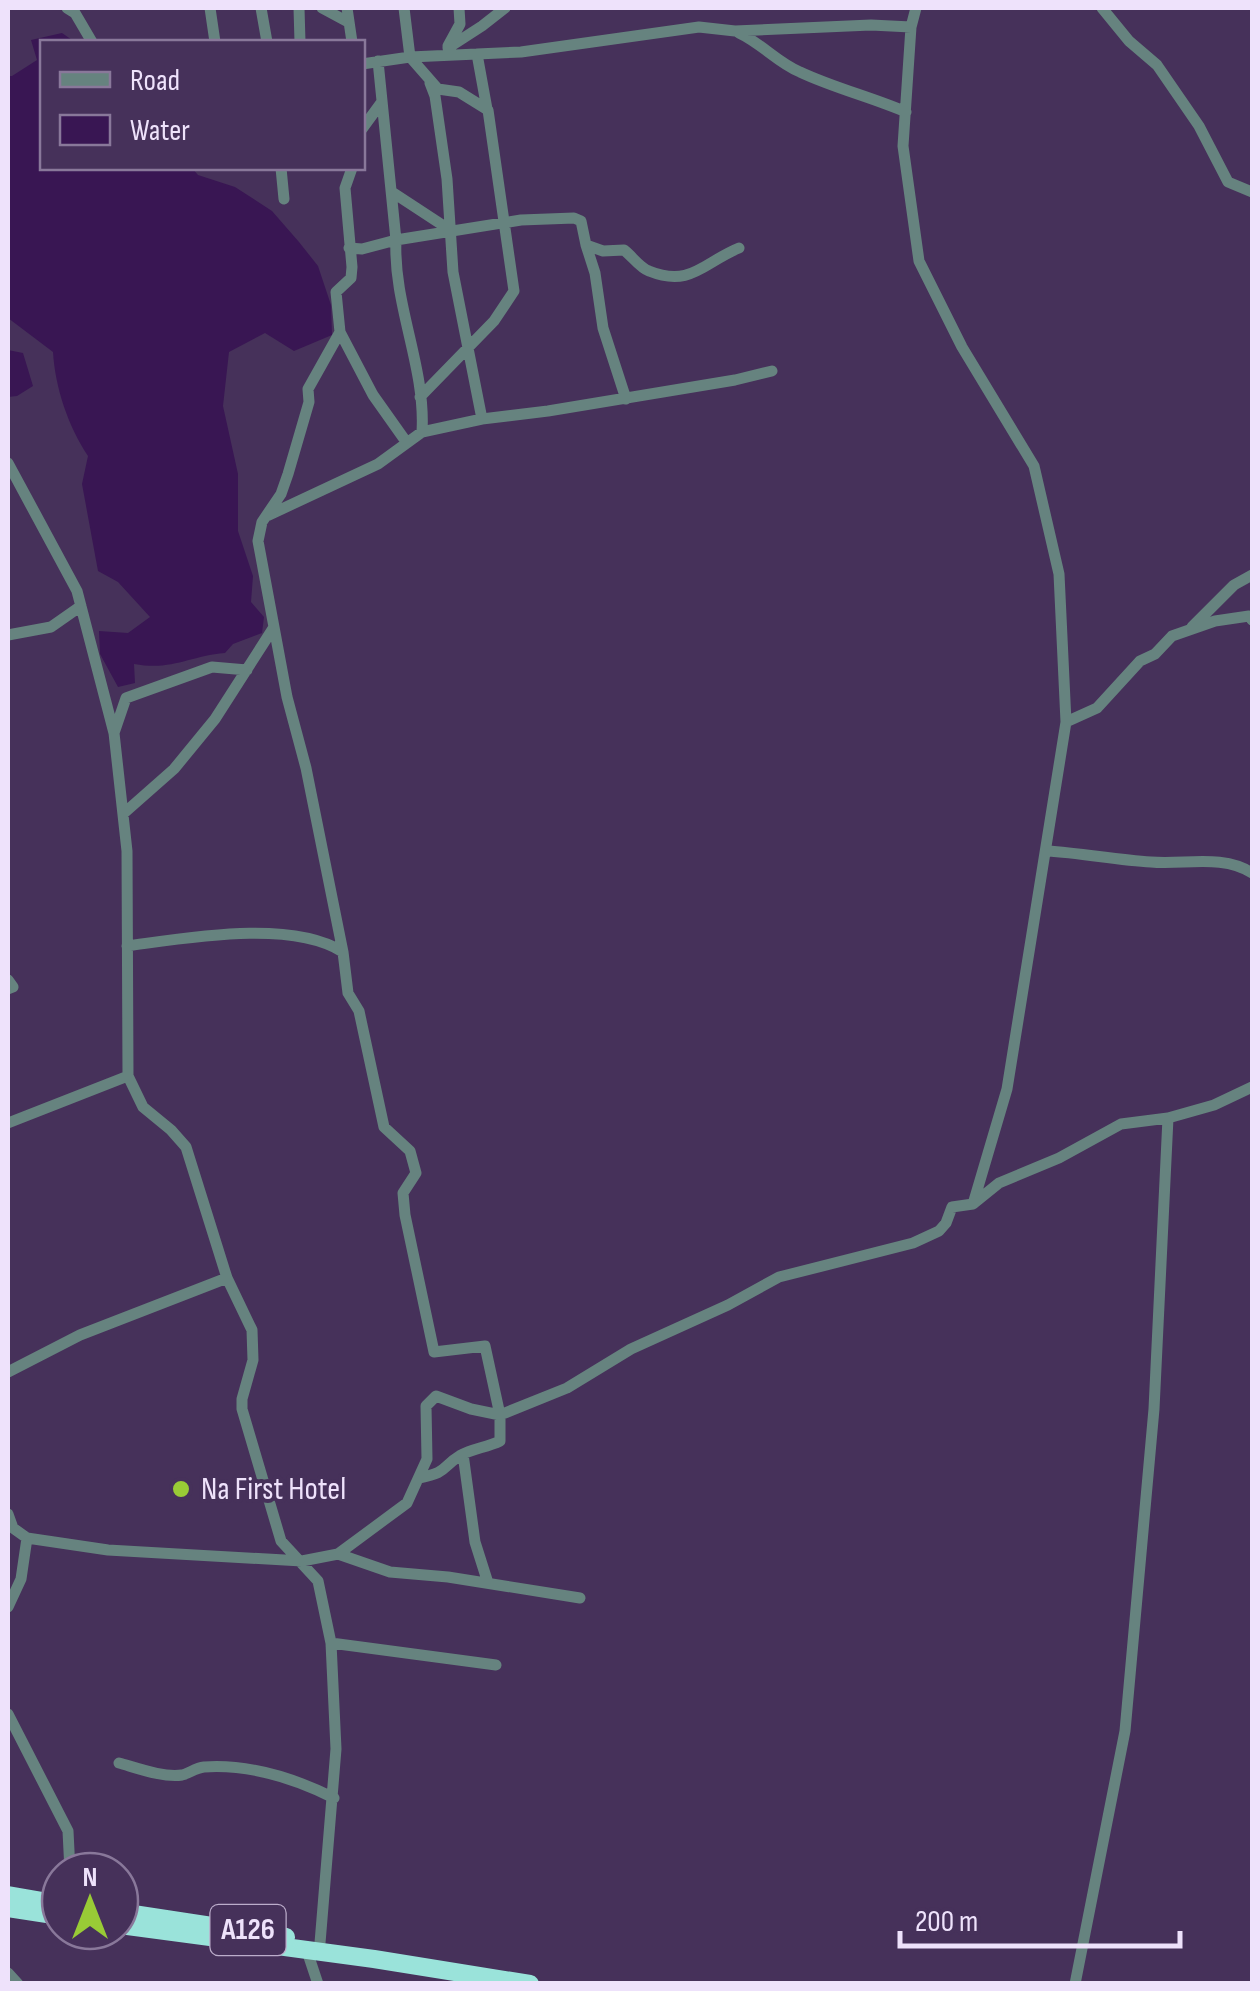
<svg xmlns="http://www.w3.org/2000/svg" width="1260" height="1991" viewBox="0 0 1260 1991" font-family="'Sofia Sans Condensed',sans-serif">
<rect width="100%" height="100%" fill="#46315a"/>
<!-- water -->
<path fill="#391653" d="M62 33 75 42H42V168H192L198 175 235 187 272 211 299 242 318 266 331 305 332 335 294 351 265 333 229 352 223 406 238 474V531L253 576 251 602 264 617 262 633 233 644 225 653C189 656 172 671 134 664L135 683 118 687 100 654 99 631 128 633 150 617 118 582 98 571 82 484 88 456C68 426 55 387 53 352L8 318V76H12L37 60 31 40Z
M8 350 23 353 33 386 17 396 8 397Z"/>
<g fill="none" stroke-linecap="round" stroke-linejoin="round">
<!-- minor -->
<path stroke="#66837f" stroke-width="11" d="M67 8 75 13 92 42
M210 8 215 42
M261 8 267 42
M299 8 300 42
M322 8 348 22
M347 8 352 42
M404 8 410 57 438 89 459 92 488 110 514 291 494 321 420 397
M916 8 911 27 903 146 919 261 962 347 1034 466 1059 574 1066 722 1007 1089 973 1204
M1102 8 1129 41 1157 65 1199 126 1228 182 1252 192
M739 33C761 43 778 63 800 72 834 88 871 97 906 112
M448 46 460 24 459 8
M448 48 482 26 505 8
M477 54 521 52 699 27 735 31 871 25 911 27
M378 61 396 240 521 220 574 218 581 221 586 245 603 251 624 250C632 256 640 268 649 271 691 288 704 262 739 248
M362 64 410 57 477 54 487 109
M430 83 435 96 447 179 453 272 482 419
M362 129 381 103
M281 168 284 199
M392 192 450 230
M586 245 595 273 603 328 626 399
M340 332 373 395 407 443
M422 432 482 419 548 411 735 380 772 371
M8 463 77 591 114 733 127 851 128 1076 143 1107 171 1130 186 1147 227 1278 252 1330 253 1360 242 1399V1409L281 1541 318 1581 331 1643 336 1749 320 1943
M269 515 378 464 422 432C426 367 393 305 396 240L362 249 349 248
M1192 627 1234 585 1252 575
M8 635 51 627 81 606
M1066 722 1097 708 1140 661 1155 654 1172 636 1215 621 1249 616 1252 620
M114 733 126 698 212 667 247 670
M123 814 174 769 215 719 274 627
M1047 851C1082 853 1116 860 1151 862 1184 865 1223 854 1252 873
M127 946C187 938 291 919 343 952L348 993 359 1011 384 1127 410 1151 416 1173 403 1193 405 1215 434 1352 485 1346 500 1415V1441C488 1447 472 1449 461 1455 440 1468 449 1472 419 1478
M343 952 306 768 287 697 258 541 262 522 281 494 288 474 309 402 308 389 340 332 336 292 351 278 352 267 345 188 352 168
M8 980 13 987 8 989
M8 1123 128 1076
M8 1372 80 1335 227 1278
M463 1454 475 1542 488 1583
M8 1514 13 1528 27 1538 108 1550 302 1561 338 1554 407 1503 427 1459 426 1406 436 1396 471 1409 500 1415 567 1388 631 1349 728 1305 779 1277 913 1243 939 1231 946 1223 952 1207 973 1204 999 1183 1059 1158 1121 1124 1168 1118
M338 1554 390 1572 448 1577 580 1598
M8 1607 21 1579 27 1538
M331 1643 496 1665
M8 1714 68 1831 70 1871
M119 1763C137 1768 164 1778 182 1775 190 1773 195 1768 204 1767 249 1764 294 1778 334 1798
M307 1951 318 1984
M8 1973 18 1984
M1075 1984 1125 1731 1154 1409 1168 1118 1214 1105 1252 1087"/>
<!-- highway -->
<path stroke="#9ae3da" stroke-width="18" d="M8 1895 60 1904
M8 1908 60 1916
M120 1912 286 1937
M120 1925 374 1959 530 1984"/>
</g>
<!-- markers -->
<circle fill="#99cb36" stroke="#46315a" stroke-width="4" cx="181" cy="1489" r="10"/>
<g text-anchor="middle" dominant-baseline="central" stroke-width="8" stroke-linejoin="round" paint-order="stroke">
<!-- shield labels -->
<rect fill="#46315a" stroke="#bcadcb" stroke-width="2.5" x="210.5" y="1905" width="75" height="50" rx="8"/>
<g font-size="30" font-weight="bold" fill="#eee2fb">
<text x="248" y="1930">A126</text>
</g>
<!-- poi labels -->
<g font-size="32" fill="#eee2fb" stroke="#46315a" text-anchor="start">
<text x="201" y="1489">Na First Hotel</text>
</g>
</g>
<!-- border -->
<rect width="1260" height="1991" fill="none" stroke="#eee2fb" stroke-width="20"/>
<!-- legend -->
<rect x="40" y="40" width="325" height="130" fill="#46315a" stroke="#89789a" stroke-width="2.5"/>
<rect x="60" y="72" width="50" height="15" fill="#66837f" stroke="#89789a" stroke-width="2.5"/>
<text x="130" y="90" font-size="30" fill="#eee2fb">Road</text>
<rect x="60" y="115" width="50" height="30" fill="#391653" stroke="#89789a" stroke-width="2.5"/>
<text x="130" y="140" font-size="30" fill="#eee2fb">Water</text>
<!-- north arrow -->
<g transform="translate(90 1901)"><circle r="48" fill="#46315a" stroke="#89789a" stroke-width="2.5"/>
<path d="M0-8L18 38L0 25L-18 38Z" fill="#99cb36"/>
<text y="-15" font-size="28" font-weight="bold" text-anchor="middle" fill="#eee2fb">N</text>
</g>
<!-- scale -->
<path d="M900 1931v15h280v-15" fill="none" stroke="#eee2fb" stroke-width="5"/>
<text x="915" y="1931" font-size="30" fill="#eee2fb" stroke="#46315a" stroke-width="8" paint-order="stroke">200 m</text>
</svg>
